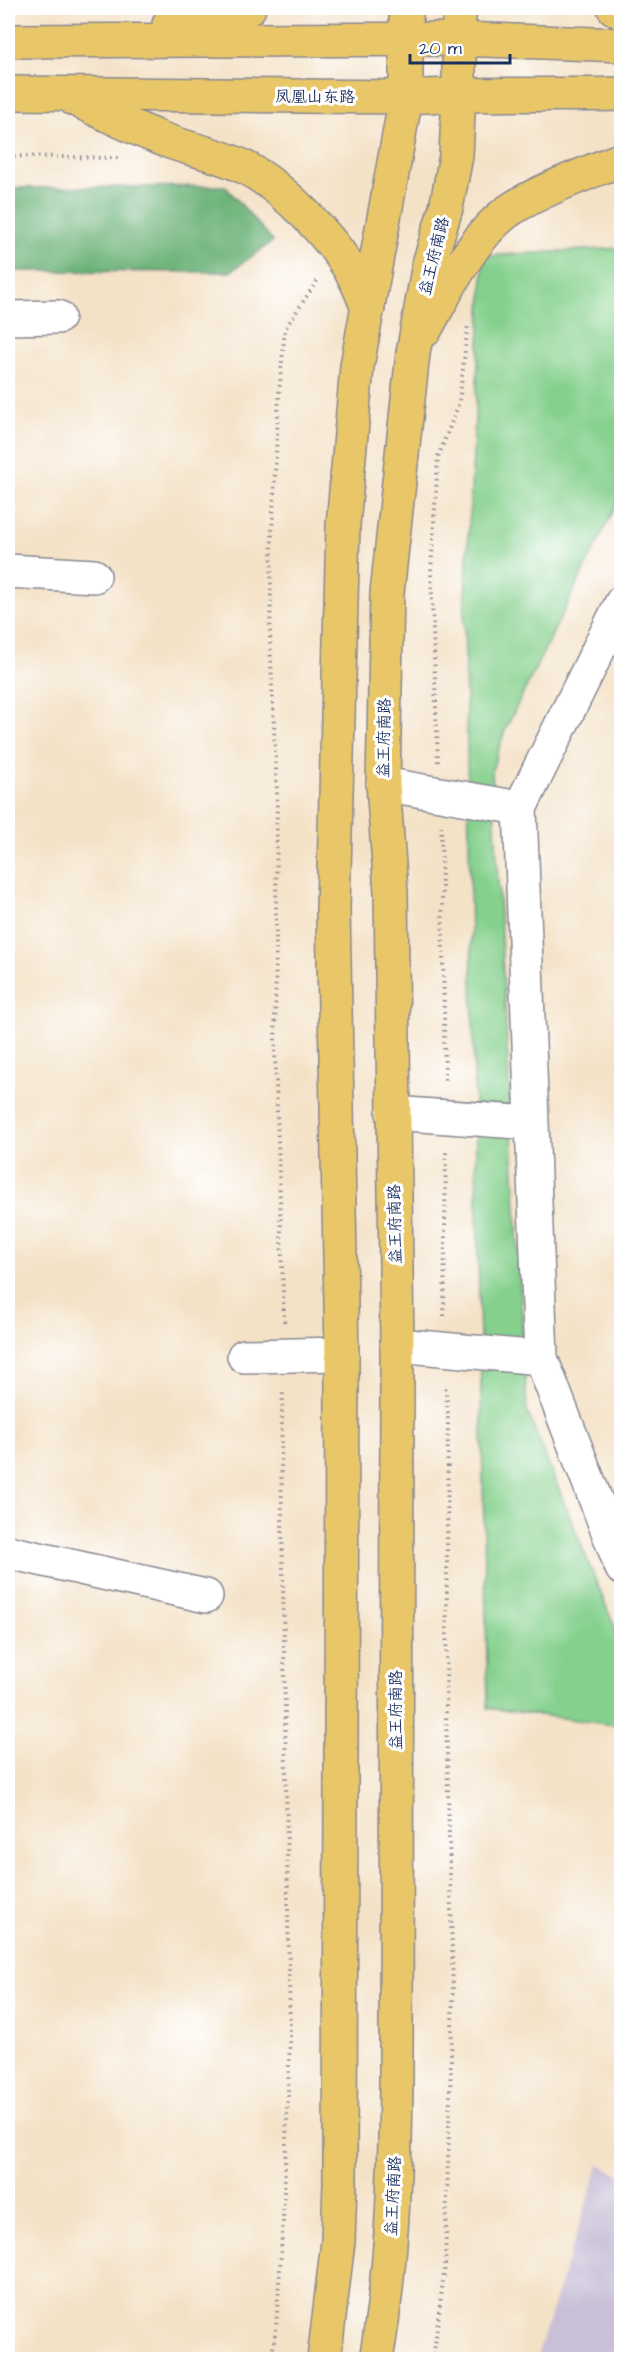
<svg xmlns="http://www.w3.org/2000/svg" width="629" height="2367" viewBox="0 0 629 2367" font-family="'Architects Daughter','LXGW WenKai TC',sans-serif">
<rect width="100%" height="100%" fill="#fff"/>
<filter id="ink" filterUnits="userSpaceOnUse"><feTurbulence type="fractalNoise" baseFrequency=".0167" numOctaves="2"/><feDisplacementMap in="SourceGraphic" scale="12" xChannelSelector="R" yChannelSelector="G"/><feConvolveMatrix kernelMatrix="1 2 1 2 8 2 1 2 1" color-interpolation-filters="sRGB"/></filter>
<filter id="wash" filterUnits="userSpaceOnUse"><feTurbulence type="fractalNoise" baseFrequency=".008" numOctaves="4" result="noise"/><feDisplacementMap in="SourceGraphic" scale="24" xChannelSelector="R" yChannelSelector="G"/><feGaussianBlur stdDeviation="1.35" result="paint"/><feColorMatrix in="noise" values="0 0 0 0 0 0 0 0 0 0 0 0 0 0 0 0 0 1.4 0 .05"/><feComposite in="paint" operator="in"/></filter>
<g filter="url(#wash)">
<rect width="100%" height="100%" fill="#f4e2c7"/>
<!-- industrial -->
<path fill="#c9bfd7" d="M599 2164 621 2176V2359H536Z"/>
<!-- green -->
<path fill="#85d08d" stroke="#508076" stroke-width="1.5" d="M621 248V495L505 730 492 770 527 1411 621 1643V1726L488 1708 464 615 484 256Z"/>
<!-- forest -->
<path fill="#6cb278" stroke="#44706b" stroke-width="1.5" d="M225 186 273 241 230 272 8 271V188Z"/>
</g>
<g filter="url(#ink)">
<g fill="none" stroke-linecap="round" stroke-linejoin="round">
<!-- minor casing -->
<g stroke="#888892" stroke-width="36">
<path id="minor" d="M8 318 58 317
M8 571 94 576
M622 602 520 808 541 1358 622 1568
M383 784 520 808
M393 1113 532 1123
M397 1345 541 1358
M244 1356 342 1354
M8 1552 206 1596"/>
</g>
<!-- major casing -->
<g stroke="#888892" stroke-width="36">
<path id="major" d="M614 8 622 13
M169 24 227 14 249 8
M8 41 459 39 622 45
M8 93 406 97C478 92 550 96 622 94
M74 99C102 112 129 126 157 137 185 149 216 153 244 167 281 185 333 238 353 275 359 285 363 297 368 308
M425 330C447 291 474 232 513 208 543 189 588 173 622 159
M324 2360 338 2241 340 2183 342 1354 333 910 343 525 357 366 406 97V8
M376 2360C392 2268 395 2177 396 2084L397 1345 391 892 383 784 387 593 413 353 429 264 446 208 456 156 459 93V8"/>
</g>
<!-- path -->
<path stroke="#888892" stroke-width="4" stroke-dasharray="1.5 4.5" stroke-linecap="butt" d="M8 156 118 158
M438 762 431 572 438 457 459 403 468 324
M441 826 445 1082
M444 1316 446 1150
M284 1322 275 1051 277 793 270 639 272 534 279 394 285 329 317 281
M271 2360 276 2329 283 2221 290 2038 281 1452 283 1389
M433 2360 445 2265 453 1991 446 1714 448 1414 445 1384"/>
<!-- minor -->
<use href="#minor" stroke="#fff" stroke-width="33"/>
<!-- major -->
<use href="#major" stroke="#e9c769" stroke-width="33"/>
</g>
</g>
<g text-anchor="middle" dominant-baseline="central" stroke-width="6" stroke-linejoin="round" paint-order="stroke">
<!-- street labels -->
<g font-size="16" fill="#1b2f5e" stroke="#fff">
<text x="315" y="97">凤凰山东路</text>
<text transform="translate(434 256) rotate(-76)">益王府南路</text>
<text transform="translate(384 738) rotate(-89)">益王府南路</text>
<text transform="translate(395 1224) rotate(-91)">益王府南路</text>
<text transform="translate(396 1710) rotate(-90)">益王府南路</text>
<text transform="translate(393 2196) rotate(-87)">益王府南路</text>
</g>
</g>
<!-- margin -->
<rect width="629" height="2367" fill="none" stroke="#fff" stroke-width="30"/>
<!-- scale -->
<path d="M410 54v9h100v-9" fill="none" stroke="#1b2f5e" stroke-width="3"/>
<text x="419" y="54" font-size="18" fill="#1b2f5e" stroke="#ffffff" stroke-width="4.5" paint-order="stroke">20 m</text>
</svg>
